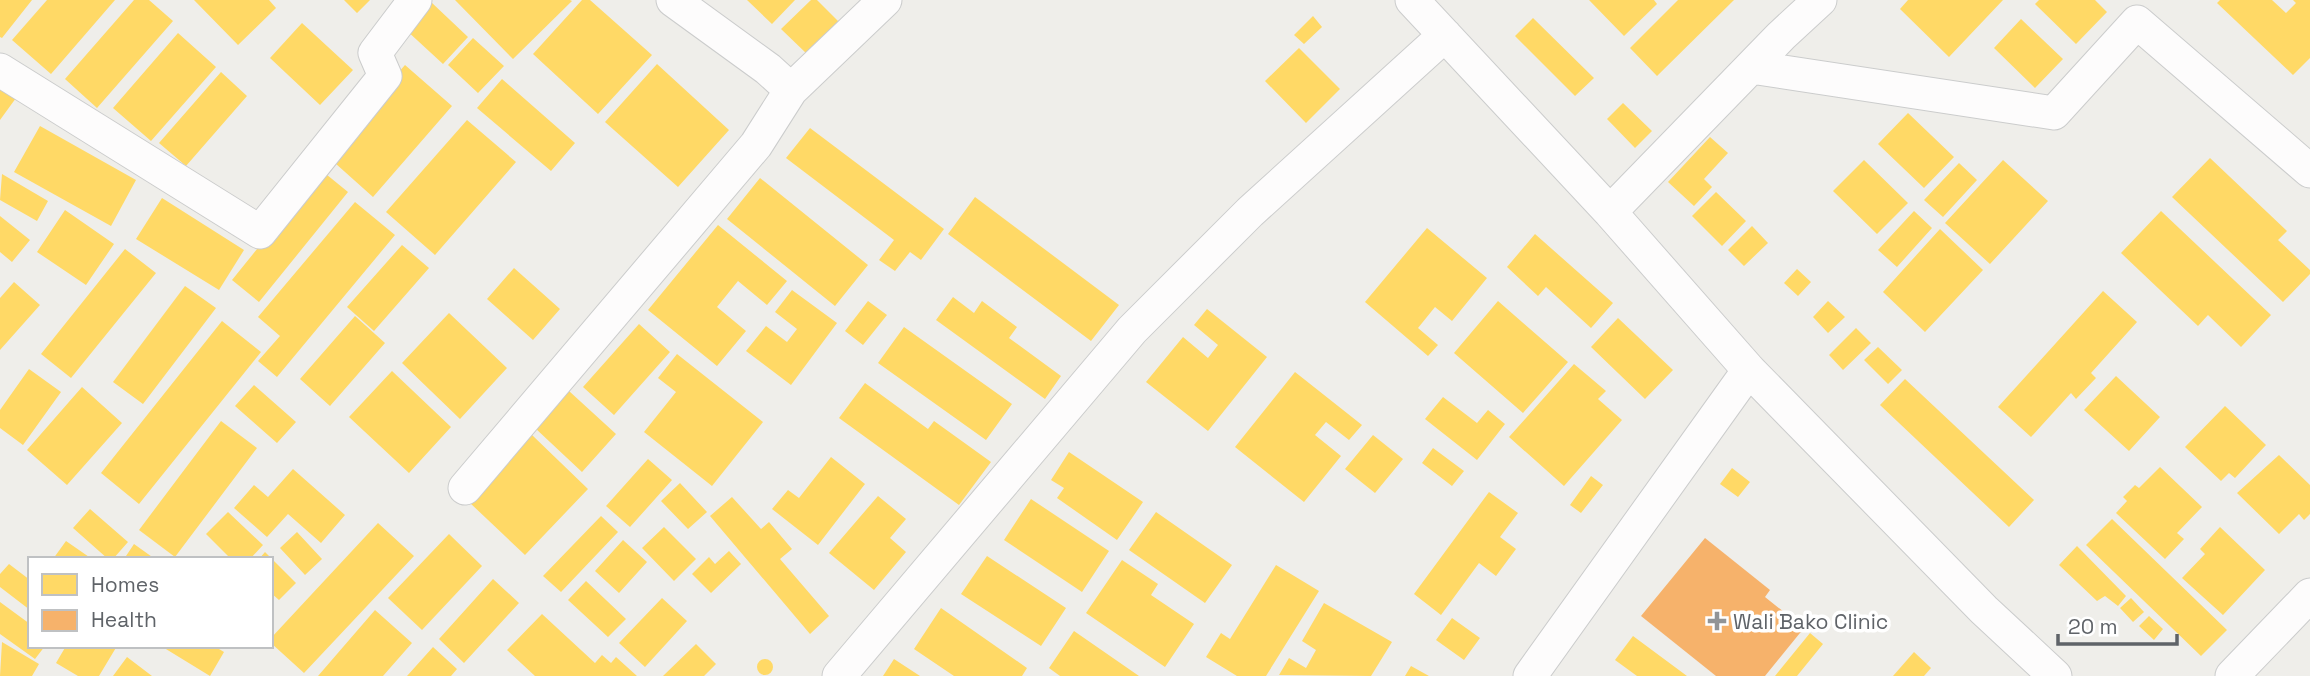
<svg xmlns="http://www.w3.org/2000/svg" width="2310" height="676" viewBox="0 0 2310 676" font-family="'Space Grotesk',sans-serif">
<rect width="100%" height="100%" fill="#efeeea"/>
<!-- homes -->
<path fill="#ffd966" d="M0 0H32L2 38 0 37Z
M47 0H115L51 74 12 40Z
M134 0H149L173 21 97 108 65 79Z
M194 0H269L276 8 238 45Z
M344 0H370L357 13Z
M455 0H570L572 1 513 59Z
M582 0H590L652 55 598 114 533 54Z
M747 0H795L772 24Z
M811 0H817L839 22 807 54 781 29Z
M1589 0H1654L1657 4 1624 36Z
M1678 0H1734L1657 76 1630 48Z
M1908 0H2003L1949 57 1900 9Z
M2039 0H2095L2107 12 2076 44 2035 4Z
M2220 0H2272L2286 13 2296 3 2293 0H2310V58L2293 75 2217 3Z
M431 2 468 37 443 64 405 29Z
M1313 16 1322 27 1304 44 1294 35Z
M1533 18 1594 78 1575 96 1515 36Z
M2021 19 2063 59 2035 88 1994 48Z
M302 23 353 70 320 105 270 58Z
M178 33 216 67 151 141 113 108Z
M473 38 504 66 478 93 448 65Z
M1299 48 1340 89 1306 123 1265 81Z
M657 64 729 130 678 187 605 122Z
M405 65 452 106 373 197 326 155Z
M221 72 247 96 186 166 159 143Z
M502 79 575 143 551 171 477 108Z
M0 87 16 98 0 120Z
M1623 103 1652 131 1635 148 1607 119Z
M1908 113 1954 157 1924 188 1878 144Z
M467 120 516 162 435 255 386 212Z
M40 126 136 180 111 226 14 172Z
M810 128 944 229 921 260 910 252 895 271 879 260 894 240 786 158Z
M1710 137 1728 153 1704 179 1712 187 1694 206 1668 182Z
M2210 158 2287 231 2278 240 2310 270V274L2283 302 2172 197Z
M1864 160 1908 203 1877 234 1833 191Z
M2003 160 2048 201 1990 264 1945 223Z
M1959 163 1977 180 1943 217 1924 200Z
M321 170 348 192 259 302 232 280Z
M2 174 48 201 37 221 0 200Z
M760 178 868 265 835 306 727 219Z
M1716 192 1746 221 1722 246 1692 216Z
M975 197 1119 305 1091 341 948 234Z
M162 198 244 250 219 290 136 239Z
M355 202 395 235 277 377 258 361 280 336 258 317Z
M65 210 114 244 86 285 37 252Z
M1914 211 1932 228 1897 267 1878 250Z
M2161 211 2271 315 2241 347 2208 315 2198 326 2121 253Z
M0 216 30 240 12 262 0 252Z
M718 225 787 281 767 305 738 281 717 307 746 331 717 366 648 310Z
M1752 226 1768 243 1744 266 1728 250Z
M1427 228 1487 278 1452 321 1435 307 1418 328 1438 345 1428 356 1365 302Z
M1940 229 1983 270 1925 332 1883 292Z
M1535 234 1613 303 1591 328 1546 287 1538 296 1507 267Z
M402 245 429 268 374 331 347 307Z
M125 249 156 273 71 378 41 354Z
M514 268 560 309 533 340 487 299Z
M1797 269 1811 282 1798 296 1784 283Z
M14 282 40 305 0 350V298Z
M185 286 216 308 143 404 113 382Z
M792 290 837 323 791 385 746 351 766 326 787 342 797 329 775 312Z
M2103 291 2137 322 2091 373 2096 378 2076 399 2071 393 2031 437 1998 407Z
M953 297 974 313 982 301 1017 327 1009 338 1061 376 1045 399 936 320Z
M868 301 887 315 863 345 845 331Z
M1498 301 1568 362 1523 413 1454 353Z
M1828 301 1845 317 1828 333 1813 317Z
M1207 309 1267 357 1208 431 1146 382 1183 337 1208 358 1218 345 1194 325Z
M449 313 507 368 460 419 402 363Z
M355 316 385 343 330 406 300 379Z
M1618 318 1673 370 1645 399 1591 347Z
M222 321 261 352 139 504 101 473Z
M639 324 670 352 614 415 583 387Z
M904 327 1012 404 986 440 878 363Z
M1856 328 1871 343 1843 370 1829 355Z
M1878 347 1902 370 1888 384 1864 360Z
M677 354 763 422 712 486 644 432 676 392 658 378Z
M1574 364 1606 391 1598 399 1622 420 1564 486 1509 437Z
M29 369 61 392 23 445 0 428V410Z
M392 371 451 427 409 473 349 417Z
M1295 372 1362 425 1349 440 1326 422 1315 435 1341 456 1304 502 1235 447Z
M2116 376 2160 417 2129 451 2084 410Z
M1905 379 2034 500 2009 527 1880 405Z
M865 383 928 429 934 421 991 462 959 505 839 418Z
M254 385 296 422 277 443 235 406Z
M82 387 122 423 67 485 27 450Z
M569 391 616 434 582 472 535 428Z
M1443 397 1477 423 1488 410 1505 424 1477 460 1425 419Z
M2225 406 2266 445 2235 478 2229 473 2221 481 2185 447Z
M221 421 257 448 175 557 139 530Z
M532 435 588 489 525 555 469 502Z
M1373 435 1403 459 1375 493 1345 469Z
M1433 448 1464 471 1452 486 1422 463Z
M1069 452 1143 502 1117 540 1057 498 1064 488 1051 480Z
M2279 455 2310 485V514L2304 520 2299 514 2279 534 2237 493Z
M831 457 865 484 818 545 772 509 788 490 799 498Z
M648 459 672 480 630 527 606 506Z
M2160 467 2202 507 2177 533 2184 539 2165 559 2116 513 2127 501 2123 497 2135 485 2139 488Z
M1732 468 1750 482 1738 497 1720 484Z
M293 469 345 515 321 543 288 514 267 537 234 508 254 485 268 497Z
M1591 476 1603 485 1581 513 1570 505Z
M680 483 707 512 688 529 661 501Z
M1489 492 1518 513 1500 537 1516 549 1496 576 1479 563 1441 615 1414 594Z
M878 496 906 519 890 538 906 552 874 590 829 553Z
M732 497 761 529 769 522 792 549 780 559 829 616 810 634 710 516Z
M1031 499 1109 551 1082 592 1004 540Z
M90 509 128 542 113 559H108L73 528Z
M228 512 263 545 250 559H231L206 534Z
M1156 512 1232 565 1205 603 1129 550Z
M601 516 618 532 561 592 543 576Z
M2112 519 2227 630 2201 656 2086 545Z
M378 523 414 556 304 673 271 643V638Z
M664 527 696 559 674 581 642 548Z
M2220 527 2265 570 2223 615 2182 578 2205 554 2200 549Z
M297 532 322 559 305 575 280 548Z
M449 534 482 566 422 630 388 598Z
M623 540 647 562 619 593 595 571Z
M66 541 92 559H53Z
M134 544 155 559H124Z
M2077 546 2126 596 2118 606 2105 596 2097 601 2059 565Z
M729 551 741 564 711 593 692 574 709 557 715 564Z
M265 552 296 583 279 600 271 593V559H259Z
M987 556 1066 608 1041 646 961 594Z
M1122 560 1158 584 1151 595 1194 624 1165 667 1086 613Z
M9 564 30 580V610L0 587V574Z
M1276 565 1319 591 1266 676H1237L1206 657 1221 633 1230 639Z
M493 579 519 603 464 663 439 639Z
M586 581 626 619 608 637 568 600Z
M662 598 687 621 645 667 619 643Z
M2131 598 2144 612 2133 622 2120 608Z
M0 602 30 624V646H45L35 659 0 634Z
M1324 603 1392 642 1371 676 1279 675 1289 658 1306 668 1316 650 1302 641Z
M941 608 1027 668 1022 676H954L914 649Z
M375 610 412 643 383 676H318Z
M542 614 595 663 602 655 611 663 616 657 637 676H535L507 650Z
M2149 616 2163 629 2154 640 2139 626Z
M1452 618 1480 638 1464 660 1436 640Z
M1074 631 1139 676H1060L1049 668Z
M1810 633 1823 644 1797 676H1775Z
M1633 636 1687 676H1637L1615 660Z
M2 642 39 664 32 676H0Z
M696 644 716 664 704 676H663Z
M66 646H117L99 676H78L56 663Z
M161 646H214L224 652 210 676Z
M433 647 457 669 451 676H407Z
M1914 652 1931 668 1924 676H1893Z
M127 657 152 676H113Z
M894 659 920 676H883Z
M757 667a8 8 0 1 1 16 0a8 8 0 1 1-16 0Z
M1411 666 1429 676H1405Z"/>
<!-- health -->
<path fill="#f6b26b" d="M1705 538 1770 590 1765 597 1804 628 1765 676H1716L1641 616Z"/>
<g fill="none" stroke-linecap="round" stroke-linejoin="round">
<!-- street casing -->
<g stroke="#cbcccc" stroke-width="35">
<path id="street" d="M673 0 768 69 791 90 885 0
M1412 0 1610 212 1749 370 1984 610 2055 676
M1751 67 2054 113 2137 22 2310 171
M0 70 260 232 385 76 375 53 415 0
M1610 212 1781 36 1820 0
M465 488 756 145 791 90
M839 676 1132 330 1250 212 1445 35
M1530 676 1749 370
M2232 676 2310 595"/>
</g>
<!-- street -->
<use href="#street" stroke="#fdfcfc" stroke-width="33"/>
</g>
<!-- markers -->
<path fill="#919496" stroke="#fff" stroke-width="2.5" d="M1713.5 610.5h7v7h7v7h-7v7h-7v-7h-7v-7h7z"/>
<g text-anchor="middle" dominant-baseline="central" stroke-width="7" stroke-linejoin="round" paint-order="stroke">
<!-- poi labels -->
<g font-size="21" fill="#5f6368" stroke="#fff" text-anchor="start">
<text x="1733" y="621">Wali Bako Clinic</text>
</g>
</g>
<!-- legend -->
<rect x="28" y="557" width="245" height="91" fill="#ffffff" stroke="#bfc1c3" stroke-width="2"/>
<rect x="42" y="574" width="35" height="21" fill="#ffd966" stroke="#bfc1c3" stroke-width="2"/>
<text x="91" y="592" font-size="21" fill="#5f6368">Homes</text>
<rect x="42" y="610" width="35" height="21" fill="#f6b26b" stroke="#bfc1c3" stroke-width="2"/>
<text x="91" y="627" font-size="21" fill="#5f6368">Health</text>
<!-- scale -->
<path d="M2058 634v10h119v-10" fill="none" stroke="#5f6368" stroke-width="3.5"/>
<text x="2068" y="634" font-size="21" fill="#5f6368" stroke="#ffffff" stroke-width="5" paint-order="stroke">20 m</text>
</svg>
